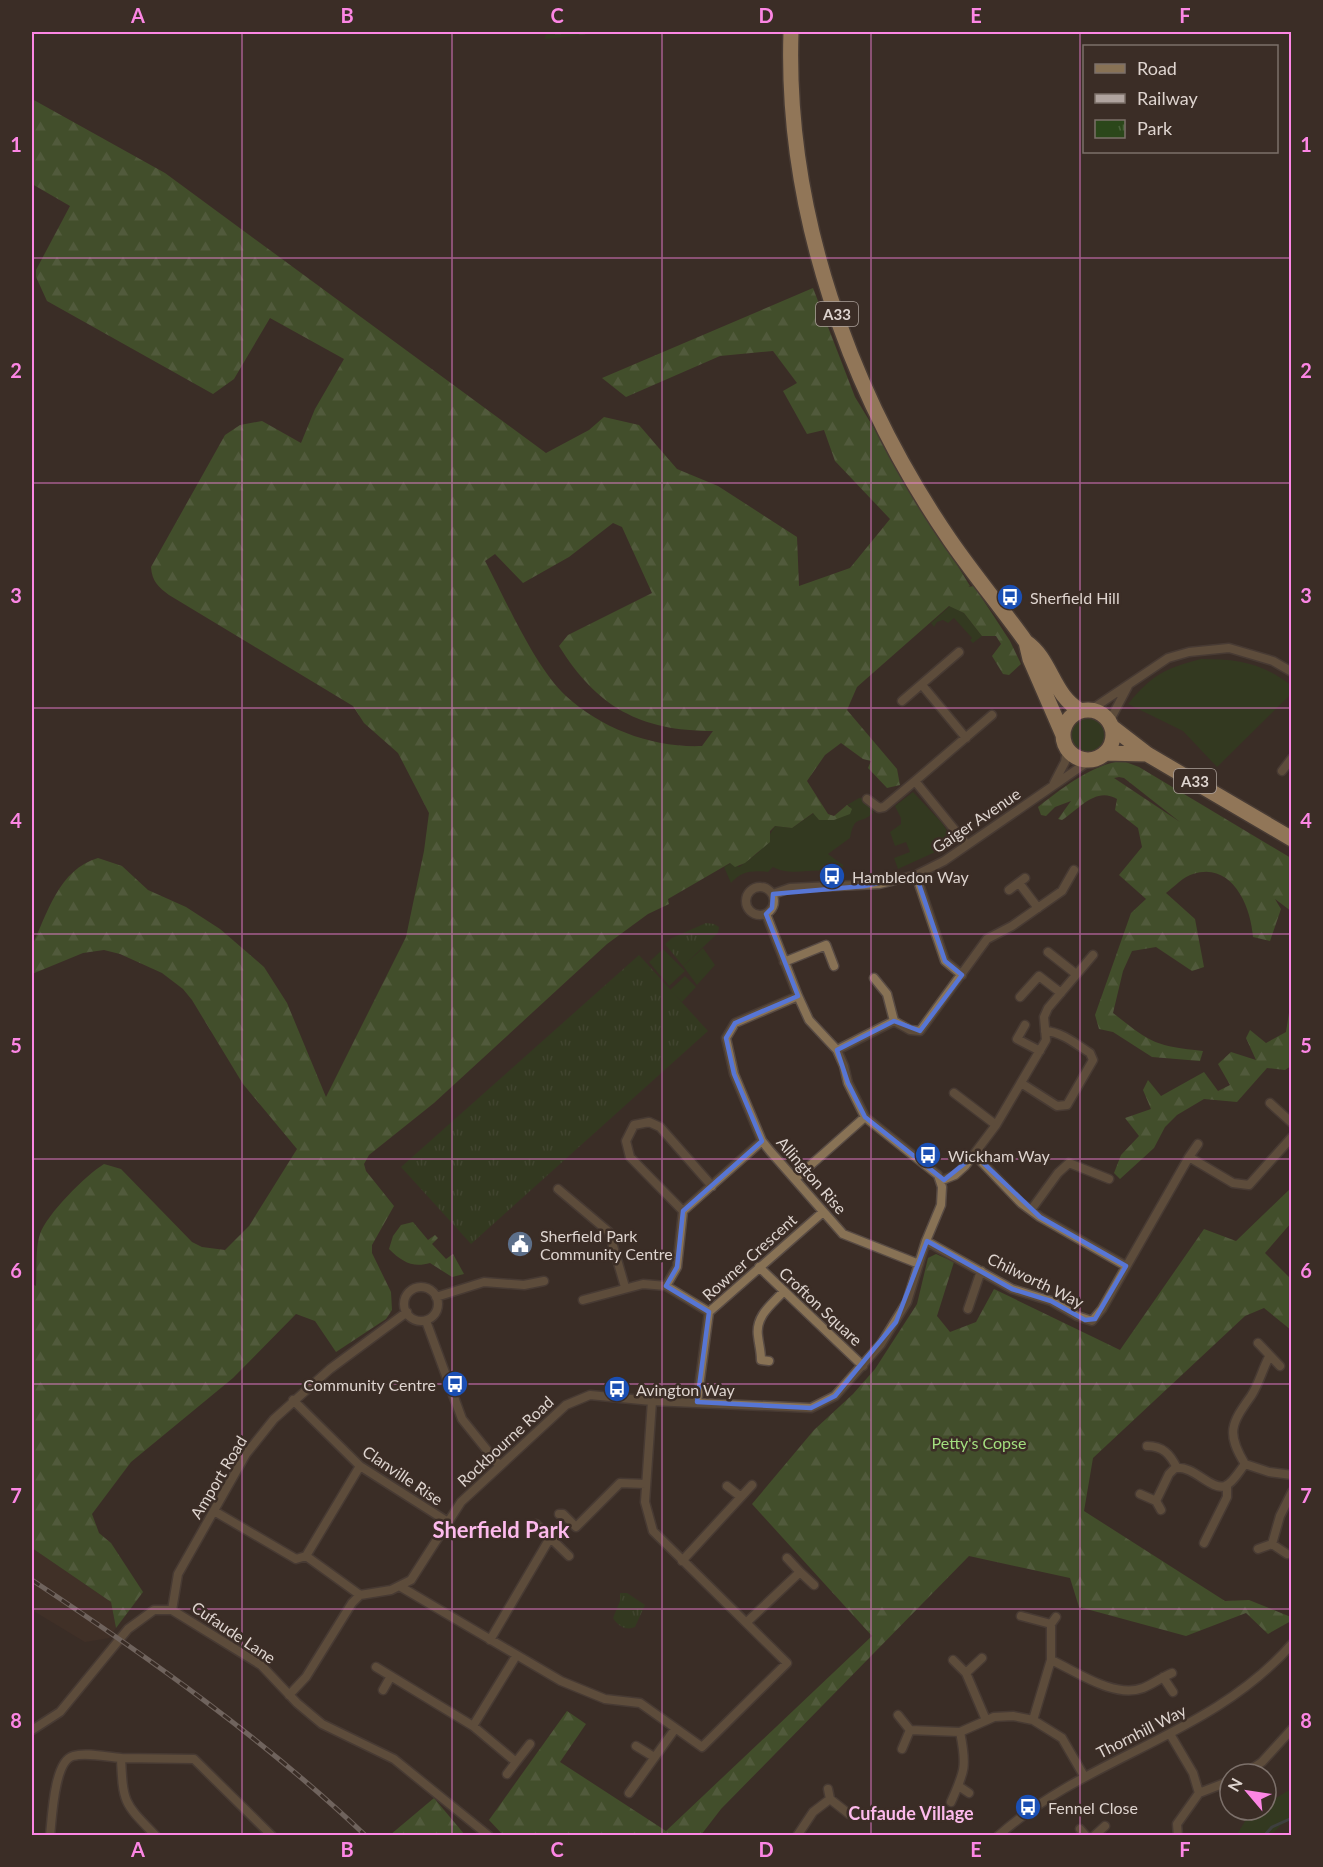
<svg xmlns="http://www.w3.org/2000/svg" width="1323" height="1867" viewBox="0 0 1323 1867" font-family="Lato,sans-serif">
<defs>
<pattern id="forest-firs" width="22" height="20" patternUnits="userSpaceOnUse" patternTransform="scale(1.5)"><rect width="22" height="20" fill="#4c7731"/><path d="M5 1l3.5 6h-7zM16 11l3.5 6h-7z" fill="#6e9057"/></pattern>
<pattern id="cemetery-stones" width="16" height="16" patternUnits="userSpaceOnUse" patternTransform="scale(1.5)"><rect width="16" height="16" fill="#2b471a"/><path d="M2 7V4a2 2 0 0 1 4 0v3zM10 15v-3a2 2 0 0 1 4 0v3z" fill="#49613a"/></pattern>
<pattern id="park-tufts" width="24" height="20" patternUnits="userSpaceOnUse" patternTransform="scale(1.5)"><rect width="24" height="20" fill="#2b471a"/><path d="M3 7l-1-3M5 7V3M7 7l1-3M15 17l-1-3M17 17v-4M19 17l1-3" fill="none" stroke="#49613a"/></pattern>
</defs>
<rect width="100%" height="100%" fill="#3b2d26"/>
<!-- built -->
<path fill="#483329" d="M32 1548 111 1602 116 1628 109 1638 85 1642 32 1610Z"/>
<!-- grass -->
<path fill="#2b471a" d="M950 606 964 613 982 636 973 643 970 640 972 638 954 618 948 623 943 620 937 622 934 627 931 623Z
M1201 659C1238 659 1262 663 1291 685V694L1217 767 1183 731 1128 704C1153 674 1164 669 1201 659Z
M1069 735a18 18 0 1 1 36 0a18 18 0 1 1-36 0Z
M913 792 942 823 955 843 898 869 894 858 910 852 906 842 895 846 890 832 901 824V818L895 806Z
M859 798H863L873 808V813C859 826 855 813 850 838L828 854 843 865 842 876C823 863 794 879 773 867L768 872C753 870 741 871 731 883L724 867 731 863 739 867 759 852 775 826 792 828 814 813 819 820H834L851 806 847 805Z
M703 948 715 965 697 985 683 966Z
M663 949 685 971 669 986 649 962Z
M685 976 696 987 682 1002 670 990Z
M1291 1789V1820L1281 1825 1271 1835 1236 1836 1250 1813 1266 1810V1804Z"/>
<!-- forest -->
<path fill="url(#forest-firs)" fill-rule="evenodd" d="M32 99 165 173 546 453 589 430 604 417 639 425 677 469 718 486 797 537 799 586 850 568 890 519 835 461 824 430 807 434 783 391 797 383 773 351 720 356 626 397 602 378 813 288 855 397 970 586 968 587 974 586 1010 641 1021 664 1009 675 1003 674 992 656 1001 644 996 636H982L964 613 949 606 857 687 847 710 897 769 900 785 887 788 868 768 871 761 863 759 841 743 825 755 807 781 828 814 834 816 847 805 852 809 850 814 834 820H819L813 813 792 828 775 826 770 831V842L745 863 735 867 730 863 668 899 669 904 648 914 607 944 434 1103 369 1155 364 1164 366 1171 394 1206 372 1245V1253L391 1292 392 1310 386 1319 336 1352 315 1321 296 1314 233 1378 131 1462 92 1514 99 1533 111 1543 143 1592 116 1628 111 1602 32 1548V1284L36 1286C37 1270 35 1249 40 1234 47 1214 86 1175 104 1164L121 1169 192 1242 202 1247 225 1250 249 1226 297 1149 243 1084 192 1000 183 989 162 973 120 954 104 950 83 953 32 974C32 967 29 953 32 946 47 914 59 869 98 858L122 866 148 890 186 907 220 929 264 967 287 1003 326 1097 406 937 424 851 429 813 398 753 364 723 353 706 169 595C158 587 152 581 151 567L225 435 240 425 262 421 301 443 315 409 344 359 270 318 234 379 213 394 47 301 36 277V270L70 206 32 184ZM613 523 622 527 652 593 568 635 559 646C597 707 640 731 713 731L702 746C653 748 602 729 566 696 534 666 506 600 485 561L495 554 523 583 569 557Z
M1123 761 1139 767 1291 858V911L1275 899 1281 909 1270 941 1253 937C1251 905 1231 861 1193 874 1184 876 1174 887 1166 893L1195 919 1204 967 1192 971 1156 947 1132 951 1123 971 1113 1013C1151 1043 1155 1046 1203 1051L1200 1061 1152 1057 1113 1032 1099 1029 1095 1015 1131 913 1146 899 1119 875 1142 847 1138 828 1115 810 1117 799C1096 786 1079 809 1062 820L1058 819 1071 801 1055 807 1046 816 1041 815 1038 807C1061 789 1094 763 1123 761ZM1119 777 1124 778 1180 822 1114 778Z
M1291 1000V1066L1285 1070 1267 1068 1237 1102 1204 1099 1177 1115 1165 1127 1154 1148 1120 1179 1114 1173 1121 1155 1139 1136 1125 1118 1151 1109 1143 1090 1148 1080 1161 1096 1204 1072 1218 1091 1230 1085 1218 1064 1231 1052 1256 1060 1246 1038 1250 1030 1266 1043 1286 1032Z
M1291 1188V1223L1265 1253 1291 1279V1330L1264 1308 1245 1316 1093 1458 1084 1511 1225 1601 1249 1600 1291 1617V1621L1268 1634 1246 1613 1186 1636 1079 1607 1070 1578 969 1556 721 1809 701 1835H503L489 1820 567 1711 586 1724 560 1762 666 1831 872 1636 752 1504 814 1430 853 1394 875 1369 917 1304 928 1258 936 1254 954 1262 937 1316 950 1332 976 1322 994 1289 1120 1350 1204 1229 1236 1241Z
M413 1222 428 1240 435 1235 438 1238 432 1244 446 1259 453 1254 464 1274 452 1277 430 1263C413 1268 402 1262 389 1249L393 1236 401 1225Z
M434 1798 465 1835H390Z"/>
<!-- cemetery -->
<path fill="url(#cemetery-stones)" d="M546 32H609L545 39Z"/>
<!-- park -->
<path fill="url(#park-tufts)" d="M706 923 714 924 719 927 718 933 683 966 665 944 672 938Z
M639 955 708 1031 471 1244 401 1167Z
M620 1593H627L645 1605 635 1627C626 1631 618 1626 613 1618L620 1601Z"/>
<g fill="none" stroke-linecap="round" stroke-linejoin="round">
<!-- stream -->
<path stroke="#43555d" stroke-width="3" d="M1264 1836 1272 1827 1292 1818"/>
<!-- street casing -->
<g stroke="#584b44" stroke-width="11">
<path id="street" d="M922 685 966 738
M902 701 959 652
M1089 711 1168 658 1189 652 1229 648 1273 661 1292 672
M1109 722 1128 686
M1282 771 1292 758
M915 781 992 715
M1054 783 1065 762 1067 749
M867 799 879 808 884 807 915 781 967 845
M916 875 945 961 962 975
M1019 883 1038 908
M746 901a14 14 0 1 1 28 0a14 14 0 1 1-28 0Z
M1009 890 1025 878
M773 894 790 888 879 884 916 875 944 861 1092 759
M1048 952 1076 974
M784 962 826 945 834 966
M874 978 887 994 894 1021 910 1030 920 1031 987 939 1012 926 1062 891 1074 870
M798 996 735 1023 726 1038 734 1074 762 1141 770 1151 843 1234 919 1264
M1020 997 1039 976 1061 993
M1025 1025 1017 1039 1040 1051
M837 1050 894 1021
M1021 1083 1057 1106 1067 1105 1093 1060 1090 1053C1076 1044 1062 1032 1045 1031
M954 1093 996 1125
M1270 1103 1292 1123
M975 1155 1021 1203 1040 1217 1126 1266
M1189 1157 1233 1183 1249 1185 1292 1137
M796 1178 865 1117
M940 1181 955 1175 965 1166 996 1125 1046 1040 1044 1017 1048 1008 1093 955
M558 1189 609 1232 625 1287
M1031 1210 1058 1173 1069 1163 1109 1179
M683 1211 630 1157 626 1141 634 1125 649 1122 660 1127 712 1186
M926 1241 1012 1289 1051 1301 1077 1316 1092 1321 1102 1309 1189 1157 1198 1144
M759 1267 863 1366
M666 1286 677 1267 683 1211 762 1141
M404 1304a17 17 0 1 1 34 0a17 17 0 1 1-34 0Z
M436 1297 484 1282 524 1285 544 1281
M583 1300 643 1284 666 1286 709 1312
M968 1309 981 1271
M426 1321 462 1419 499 1465
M1258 1343 1280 1366
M1269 1357C1262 1370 1259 1384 1251 1396 1231 1424 1226 1433 1245 1464L1269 1472 1292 1475
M769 1361 761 1360C761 1351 759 1345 758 1336 755 1316 772 1304 784 1291
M293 1400 360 1466 448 1522
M697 1402 709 1312 823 1212
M1147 1446C1163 1446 1170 1454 1177 1468
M727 1486 741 1497
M1140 1494 1156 1501 1161 1510
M1156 1501 1169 1474 1175 1468C1194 1465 1211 1491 1225 1486 1233 1483 1240 1470 1245 1464
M214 1511 296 1559 306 1556 360 1466
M559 1514H563L576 1527 620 1483 646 1484
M536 1524 569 1556
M1204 1543 1227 1497V1485
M1272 1544 1280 1516 1292 1492
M1258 1549 1272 1544 1287 1554
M306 1556 360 1595
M682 1561 752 1485
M800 1572 814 1585
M401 1587 561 1681 605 1699 640 1703 702 1747 787 1663 653 1531 645 1502 652 1401
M172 1610 178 1574 246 1454 274 1419 330 1369 407 1312
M1021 1616 1051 1624
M747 1622 800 1572 787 1558
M490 1640 550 1538
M953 1660 966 1673 986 1720
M1051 1660C1076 1671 1114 1699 1143 1688 1153 1684 1162 1677 1172 1673
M376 1667 473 1726 516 1656
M966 1673 982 1658
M1163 1677 1173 1692
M383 1690 391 1676
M289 1695 306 1677 352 1603 360 1595 391 1590 411 1580 461 1502 566 1405 590 1395 652 1401 811 1408 835 1396 881 1344 907 1302 926 1241 941 1205 942 1187 938 1175 865 1117 848 1083 844 1066 837 1050 809 1020 798 996 766 914
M898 1715 910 1730 902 1749
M1033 1720 1051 1660V1624L1056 1617
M473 1726 516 1762 507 1774
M32 1730 60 1712 128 1629 154 1610H172L261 1665 297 1703 322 1724 394 1759 489 1836
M910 1730 960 1732 994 1717 1013 1716 1033 1720 1062 1738 1084 1776
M1170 1734 1193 1773 1199 1793
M636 1746 654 1757
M121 1758 194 1759 272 1836
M516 1762 530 1744
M1244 1774 1262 1762 1292 1729
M960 1787 969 1793
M828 1789 830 1799 849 1814
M629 1793 675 1729
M951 1802C965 1771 967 1766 960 1732
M1080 1829 1086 1836
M50 1836C52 1818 54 1761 73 1756 86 1752 107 1757 121 1758 123 1804 124 1803 156 1836
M797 1836 813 1812 830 1799
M998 1836C1089 1755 1210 1737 1292 1644
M1094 1836 1105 1826
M1178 1836 1177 1824 1199 1793 1230 1781"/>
</g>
<!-- highway casing -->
<g stroke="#584b44" stroke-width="18">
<path id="highway" d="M791 32C785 210 849 393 950 540 974 575 1001 607 1026 642 1052 660 1052 695 1081 711
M1026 642 1030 659 1063 735
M1063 735a25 25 0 1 1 50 0a25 25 0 1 1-50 0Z
M1112 727 1147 754 1292 839
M1105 753 1147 754"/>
</g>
<!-- street -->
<use href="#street" stroke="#887255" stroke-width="8"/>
<!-- highway -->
<use href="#highway" stroke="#facf95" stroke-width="15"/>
<!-- rail casing -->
<g stroke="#b0a49f" stroke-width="5">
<path id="rail" d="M32 1580C148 1657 264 1739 366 1836"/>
</g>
<!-- rail -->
<use href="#rail" stroke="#3b2d26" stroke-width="3" stroke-dasharray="9" stroke-linecap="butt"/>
</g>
<!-- marked area -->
<path d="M0 0H1323V1867H0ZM916 875 945 961 962 975 920 1031 894 1021 837 1050 848 1083 865 1117 944 1180 975 1155 1040 1217 1126 1266 1095 1319 1085 1320 1051 1301 1012 1289 927 1241 896 1322 835 1396 811 1408 697 1402 709 1312 666 1286 677 1267 683 1211 762 1141 734 1074 726 1038 735 1023 798 996 766 914 772 908 773 894 864 886Z" fill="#3b2d26" fill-opacity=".55" fill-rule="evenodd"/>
<path fill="none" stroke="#5776d5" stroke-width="4.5" stroke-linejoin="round" d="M916 875 945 961 962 975 920 1031 894 1021 837 1050 848 1083 865 1117 944 1180 975 1155 1040 1217 1126 1266 1095 1319 1085 1320 1051 1301 1012 1289 927 1241 896 1322 835 1396 811 1408 697 1402 709 1312 666 1286 677 1267 683 1211 762 1141 734 1074 726 1038 735 1023 798 996 766 914 772 908 773 894 864 886Z"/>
<!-- grid -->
<path fill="none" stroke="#fc86e4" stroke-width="1.5" stroke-opacity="0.55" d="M242 32V1836M452 32V1836M662 32V1836M871 32V1836M1080 32V1836M32 258H1292M32 483H1292M32 708H1292M32 934H1292M32 1159H1292M32 1384H1292M32 1609H1292"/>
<!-- icons -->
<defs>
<g id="bus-disc" transform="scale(1.35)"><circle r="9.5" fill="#1a4fb4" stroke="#3b2d26"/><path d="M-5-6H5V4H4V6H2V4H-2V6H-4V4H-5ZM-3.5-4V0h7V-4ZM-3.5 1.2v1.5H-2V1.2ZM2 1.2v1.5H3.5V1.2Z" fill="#fff"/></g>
<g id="civic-disc" transform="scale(1.35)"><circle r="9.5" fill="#5c6f8a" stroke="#3b2d26"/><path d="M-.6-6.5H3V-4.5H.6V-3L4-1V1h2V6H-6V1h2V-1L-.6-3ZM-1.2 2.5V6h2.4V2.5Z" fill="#fff"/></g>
</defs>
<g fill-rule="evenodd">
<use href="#bus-disc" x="1010" y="597"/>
<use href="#bus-disc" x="832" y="876"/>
<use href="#bus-disc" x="928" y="1155"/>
<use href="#civic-disc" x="520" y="1244"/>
<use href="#bus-disc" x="455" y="1384"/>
<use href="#bus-disc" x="617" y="1389"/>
<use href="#bus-disc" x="1028" y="1807"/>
</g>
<g text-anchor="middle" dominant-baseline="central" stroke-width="5" stroke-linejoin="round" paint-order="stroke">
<!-- shield labels -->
<g fill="#3b2d26" stroke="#ada29c" stroke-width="1.5">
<rect x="816" y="302" width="42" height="24" rx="4.5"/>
<rect x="1174" y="769" width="42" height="24" rx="4.5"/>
</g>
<g font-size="15" font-weight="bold" fill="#ded4cf">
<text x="837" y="314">A33</text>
<text x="1195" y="781">A33</text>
</g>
<!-- poi labels -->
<g font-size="16" fill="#ded4cf" stroke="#3b2d26" text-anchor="start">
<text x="1030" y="597">Sherfield Hill</text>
<text x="852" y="876">Hambledon Way</text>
<text x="948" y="1155">Wickham Way</text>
<text x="540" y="1235">Sherfield Park<tspan x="540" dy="18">Community Centre</tspan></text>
<text x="436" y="1384" text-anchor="end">Community Centre</text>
<text x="636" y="1389">Avington Way</text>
<text x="1048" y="1807">Fennel Close</text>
</g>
<!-- street labels -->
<g font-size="16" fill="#ded4cf" stroke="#3b2d26">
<text transform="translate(976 820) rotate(-34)">Gaiger Avenue</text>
<text transform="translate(812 1175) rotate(49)">Allington Rise</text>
<text transform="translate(749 1257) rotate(-42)">Rowner Crescent</text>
<text transform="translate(1036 1280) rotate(26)">Chilworth Way</text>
<text transform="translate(821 1306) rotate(43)">Crofton Square</text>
<text transform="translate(505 1441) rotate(-43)">Rockbourne Road</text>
<text transform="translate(403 1475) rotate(34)">Clanville Rise</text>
<text transform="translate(218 1477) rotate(-59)">Amport Road</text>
<text transform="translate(234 1632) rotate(34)">Cufaude Lane</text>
<text transform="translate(1141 1731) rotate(-27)">Thornhill Way</text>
</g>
<!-- park labels -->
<g font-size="16" fill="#a3df7f" stroke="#3b2d26">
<text x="979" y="1442">Petty's Copse</text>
</g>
<!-- neighbourhood labels -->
<g font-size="18" font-weight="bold" fill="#fcbaec" stroke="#3b2d26">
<text x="911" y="1813">Cufaude Village</text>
</g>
<!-- district labels -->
<g font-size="22" font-weight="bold" fill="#fcbaec" stroke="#3b2d26">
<text x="501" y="1529">Sherfield Park</text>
</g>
</g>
<!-- border -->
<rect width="1323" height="1867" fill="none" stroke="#3b2d26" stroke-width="66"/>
<!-- legend -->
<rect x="1083" y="45" width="195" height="108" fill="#3b2d26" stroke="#7c706a" stroke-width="1.5"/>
<rect x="1095" y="64" width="30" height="9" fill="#887255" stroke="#7c706a" stroke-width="1.5"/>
<text x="1137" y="75" font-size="18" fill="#ded4cf">Road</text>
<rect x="1095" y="94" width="30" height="9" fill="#b0a49f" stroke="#7c706a" stroke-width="1.5"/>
<text x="1137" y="105" font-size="18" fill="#ded4cf">Railway</text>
<rect x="1095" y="120" width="30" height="18" fill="url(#park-tufts)" stroke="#7c706a" stroke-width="1.5"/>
<text x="1137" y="135" font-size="18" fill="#ded4cf">Park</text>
<!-- north arrow -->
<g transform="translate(1248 1792) rotate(299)"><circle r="28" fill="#3b2d26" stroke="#7c706a" stroke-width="1.5"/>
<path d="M0-4.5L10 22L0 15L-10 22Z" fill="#fc86e4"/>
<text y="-9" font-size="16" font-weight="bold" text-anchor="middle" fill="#ded4cf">N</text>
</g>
<rect x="33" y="33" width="1257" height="1801" fill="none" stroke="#fc86e4" stroke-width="2"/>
<g font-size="20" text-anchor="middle" font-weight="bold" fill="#fc86e4">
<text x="138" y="23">A</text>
<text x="347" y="23">B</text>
<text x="557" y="23">C</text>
<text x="766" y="23">D</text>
<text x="976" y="23">E</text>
<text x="1185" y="23">F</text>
<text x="16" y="152">1</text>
<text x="1306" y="152">1</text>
<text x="16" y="378">2</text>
<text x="1306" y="378">2</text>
<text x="16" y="603">3</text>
<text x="1306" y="603">3</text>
<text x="16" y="828">4</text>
<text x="1306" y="828">4</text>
<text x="16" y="1053">5</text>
<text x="1306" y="1053">5</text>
<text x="16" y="1278">6</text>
<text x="1306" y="1278">6</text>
<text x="16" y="1503">7</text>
<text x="1306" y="1503">7</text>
<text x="16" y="1728">8</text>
<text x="1306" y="1728">8</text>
<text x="138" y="1857">A</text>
<text x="347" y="1857">B</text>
<text x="557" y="1857">C</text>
<text x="766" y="1857">D</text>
<text x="976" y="1857">E</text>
<text x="1185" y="1857">F</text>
</g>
</svg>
